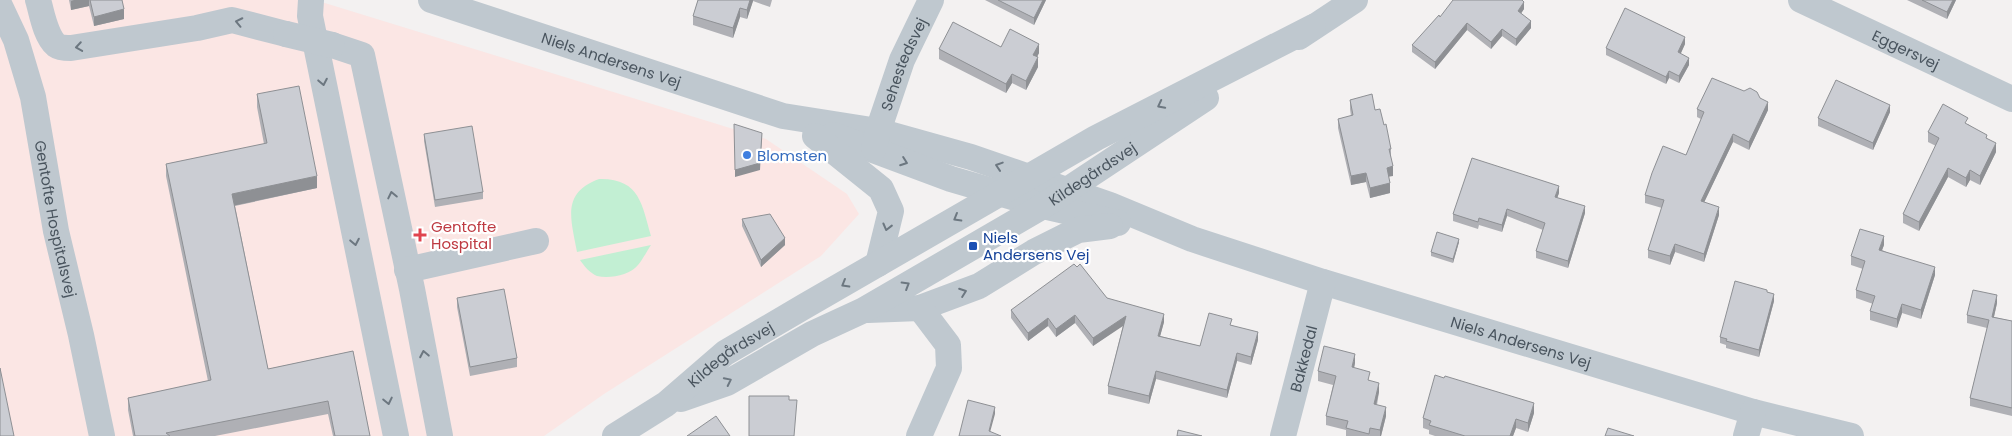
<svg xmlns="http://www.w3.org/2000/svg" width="2012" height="436" viewBox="0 0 2012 436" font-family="Poppins,sans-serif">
<rect width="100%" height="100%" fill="#f3f1f1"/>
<!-- medical -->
<path fill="#fbe6e4" d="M0 0H315L766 139 847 194 859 214 821 256 604 394 544 436H0Z"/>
<!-- green -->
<path fill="#c2efd3" d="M599 179C640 178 642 205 651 236L577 252C571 219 561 193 599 179Z
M651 245C647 251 643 259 638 265 630 275 610 279 597 276 590 273 584 266 580 260Z"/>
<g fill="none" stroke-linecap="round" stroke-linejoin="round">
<!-- minor -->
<g stroke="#bfc8cf" stroke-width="26">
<path d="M38 0C42 13 45 35 56 45 60 48 66 48 71 48L197 28 232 20 286 34"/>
<path d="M311 0 310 16 396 436"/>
<path id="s1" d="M431 0 783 116 878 131 971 157 1110 205 1192 239 1323 282 1753 412 1851 436"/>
<path id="s2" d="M1801 0 2012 99"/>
<path id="s3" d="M0 6 16 40 33 97 56 231 81 335 102 436"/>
<path d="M1299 37 1355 0"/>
<path d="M332 45 362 55 412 289 440 436"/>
<path d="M833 135 951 179 1043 206 1118 223"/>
<path d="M815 136 881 189 891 211 878 264"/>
<path id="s4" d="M874 148 878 131 902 60 931 0"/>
<path d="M407 270 536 241"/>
<path d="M868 310 920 308 979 286 1034 252 1078 230 1110 226"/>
<path id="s5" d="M681 399 727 383 812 334 864 310 1043 206 1206 98"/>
<path id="s6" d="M615 436 666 404 725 353 805 306 1096 138 1313 27"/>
<path d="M919 436 949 368 948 345 920 308"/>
<path id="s7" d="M1283 436 1323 282"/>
<path d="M1746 436 1753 412"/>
</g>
<!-- minor-bridge -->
<path stroke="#bfc8cf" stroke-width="26" d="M286 34 332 45"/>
</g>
<!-- wall -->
<path fill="#afb0b5" d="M69 0H122L124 19 94 26 89 6 71 10Z
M698 0H772L770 7 753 1 747 19 740 17 733 38 693 25V16Z
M985 0H1046L1034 25Z
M1907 0H1956L1947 19Z
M1524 9 1521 13 1531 28 1516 46 1502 36 1491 49 1467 30 1435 69 1412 52V45L1440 17Z
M1685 44 1680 54 1689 65 1679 83 1669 78 1666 84 1606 55V48Z
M1001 47 1039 53 1037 57 1038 67 1026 90 1012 83 1006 93 939 59V49Z
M257 94 317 188 235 206 268 369 353 351 370 436H333L328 414 215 436H133L128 410V398L208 381 166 176V164L264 144 257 107Z
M1760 98 1768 110 1749 150 1733 142 1704 202 1719 215 1704 262 1675 252 1670 265 1648 258V250L1662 208 1645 203V195L1686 155 1701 119 1697 117V109Z
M1350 100 1375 110 1384 125 1391 149V158L1393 176H1389L1390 193 1370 198 1366 182 1351 185 1338 128V119L1351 116 1350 109Z
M1890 112 1873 150 1818 126V118Z
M1968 124 1987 138 1996 152 1980 185 1970 180 1966 187 1948 177 1919 231 1903 223V214L1936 146 1928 142V132Z
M424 134 483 192V199L435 207 424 141Z
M1559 193 1557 198 1585 213 1568 268 1536 258V251L1543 230 1507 216 1502 232 1479 225 1478 229 1453 221V214Z
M742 219 785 245 761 267 742 226Z
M1459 242 1453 263 1431 256V252Z
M1884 245 1882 250 1935 275 1921 319 1902 313 1897 328 1870 320V311L1873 304 1856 298V290L1863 269 1851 265V256Z
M1077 267 1107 298 1164 322 1160 336 1200 346 1232 325 1258 340 1251 365 1237 361 1227 398 1156 379 1149 404 1108 394V386L1123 325 1093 346 1075 323 1056 337 1048 326 1028 341 1011 318V310Z
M1767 292 1774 301 1759 357 1726 348V345L1720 343V337Z
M457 298 517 358V367L470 376 457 307Z
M1997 303 1994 317 2012 321V416L1970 406V398L1987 328 1967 323V315Z
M1355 363 1354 368 1370 381 1379 392 1377 405 1386 416 1381 436H1346V430L1326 425V416L1333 385 1318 381V371Z
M1534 413 1528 432 1516 428 1513 436H1435L1429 434V430L1423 428V418Z"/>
<!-- shaded-wall -->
<path fill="#8e9094" d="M74 0H89V6L71 10V1Z
M750 0H753V1L747 19V10Z
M1043 0H1046L1034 25V18Z
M1953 0H1956L1947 19V12Z
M1524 2V9L1518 18V11Z
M740 8V17L733 38V28Z
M124 9V19L94 26V17Z
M1531 21V28L1516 46V39Z
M1467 23V30L1435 69V62Z
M1502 29V36L1491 49V42Z
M1685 37V44L1678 60V52Z
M1039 44V53L1033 64V55Z
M1038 57V67L1026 90V81Z
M1689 58V65L1679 83V76Z
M1669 71V78L1666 84V77Z
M1012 74V83L1006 93V84Z
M1768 102V110L1749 150V142Z
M1890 105V112L1873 150V143Z
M762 133 760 170 735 177V170Z
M1733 134V142L1701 209V201Z
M1996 143V152L1980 185V176Z
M1393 166V176L1387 177V168Z
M1948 168V177L1919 231V222Z
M1970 170V180L1966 187V178Z
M1366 173V182L1351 185V176Z
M317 176V188L232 206V194Z
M1390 183V193L1370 198V188Z
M1559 186V193L1555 204V197Z
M1585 206V213L1568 268V261Z
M1719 207V215L1704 262V254Z
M1507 209V216L1502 232V225Z
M1884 236V245L1879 258V250Z
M785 238V245L761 267V260Z
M1459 239V242L1453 263V259Z
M1675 244V252L1670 265V256Z
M1935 267V275L1921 319V310Z
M1774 294V301L1759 357V350Z
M1997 295V303L1992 325V317Z
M1902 304V313L1897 328V319Z
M1164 314V322L1158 344V336Z
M1075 315V323L1056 337V329Z
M1126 316V324L1093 346V338Z
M1048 318V326L1028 341V333Z
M1258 332V340L1251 365V357Z
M1237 353V361L1227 398V390Z
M1355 354V363L1352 377V367Z
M1156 371V379L1149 404V396Z
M1379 383V392L1374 413V404Z
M1534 403V413L1528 432V423Z
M995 407V414L989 436V431Z
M1386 407V416L1381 436H1380V430Z
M1516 419V428L1513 436H1510Z"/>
<!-- building -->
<path fill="#cbcdd3" stroke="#8e9094" d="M90 0H122L124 9 94 17Z
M698 0H750L747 10 740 8 733 28 693 16Z
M998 0H1043L1034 18Z
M1453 0H1522L1524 2 1518 11 1531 21 1516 39 1502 29 1491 42 1467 23 1435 62 1412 45 1439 15 1440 17Z
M1922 0H1953L1947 12Z
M1625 8 1685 37 1678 52 1689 58 1679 76 1669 71 1666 77 1606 48Z
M953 22 1001 47 1010 29 1039 44 1033 55 1038 57 1026 81 1012 74 1006 84 939 49Z
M1712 78 1744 91 1750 88 1757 92 1760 98 1768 102 1749 142 1733 134 1701 201 1719 207 1704 254 1675 244 1670 256 1648 250 1664 200 1645 195 1652 173 1663 146 1686 155 1704 112 1697 109Z
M1836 80 1890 105 1873 143 1818 118Z
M299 86 317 176 232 194 268 369 353 351 370 436H335L328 401 166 433 170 436H135L128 398 211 380 166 164 267 143 257 94Z
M1372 94 1375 110 1380 109 1384 125 1386 124 1391 149H1389L1393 166 1387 168 1390 183 1370 188 1366 173 1351 176 1338 119 1353 115 1350 100Z
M1943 104 1968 118 1965 123 1987 135 1986 138 1996 143 1980 176 1970 170 1966 178 1948 168 1919 222 1903 214 1939 138 1928 132Z
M734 124 762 133 760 163 735 170Z
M472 126 483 192 435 200 424 134Z
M1472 158 1559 186 1555 197 1585 206 1568 261 1536 251 1545 223 1507 209 1502 225 1479 218 1478 222 1453 214Z
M770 214 785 238 761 260 742 219Z
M1860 229 1884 236 1879 250 1935 267 1921 310 1902 304 1897 319 1870 311 1875 296 1856 290 1865 261 1851 256Z
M1437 232 1459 239 1453 259 1431 252Z
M1074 264 1077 267 1080 264 1107 298 1164 314 1158 336 1200 346 1209 313 1232 319 1230 325 1258 332 1251 357 1237 353 1227 390 1156 371 1149 396 1108 386 1126 316 1093 338 1075 315 1056 329 1048 318 1028 333 1011 310Z
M1735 281 1767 290V292L1774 294 1759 350 1726 341 1727 339 1720 337Z
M504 289 517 358 470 367 457 298Z
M1973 290 1997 295 1992 317 2012 321V408L1970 398 1989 320 1967 315Z
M1324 346 1355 354 1352 367 1370 372 1368 380 1379 383 1374 404 1386 407 1380 430 1370 428 1369 434 1346 428 1348 421 1326 416 1336 376 1318 371Z
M0 368 14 436H0Z
M1435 375 1444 378 1445 376 1534 403 1528 423 1516 419 1510 436H1465L1429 425 1431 421 1423 418Z
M749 396H789V400H797L794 436H749Z
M968 400 995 407 989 431 1001 436H959Z
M716 416 730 436H687Z
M1608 428 1634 436H1605Z
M1178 430 1202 436H1177Z"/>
<!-- one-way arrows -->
<defs><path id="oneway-chevron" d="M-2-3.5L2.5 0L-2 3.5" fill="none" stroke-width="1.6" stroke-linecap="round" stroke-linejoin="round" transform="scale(1.25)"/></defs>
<g stroke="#6c7780">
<use href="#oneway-chevron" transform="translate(239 22) rotate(-168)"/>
<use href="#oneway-chevron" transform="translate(79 47) rotate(171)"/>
<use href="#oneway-chevron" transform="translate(323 82) rotate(79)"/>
<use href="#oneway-chevron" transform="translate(1161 105) rotate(153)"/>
<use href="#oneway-chevron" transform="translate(904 162) rotate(20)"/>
<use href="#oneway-chevron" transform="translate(999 166) rotate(-162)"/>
<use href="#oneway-chevron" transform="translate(392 195) rotate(-102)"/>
<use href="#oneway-chevron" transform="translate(957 218) rotate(150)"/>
<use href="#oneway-chevron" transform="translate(887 227) rotate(104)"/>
<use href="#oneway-chevron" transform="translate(355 242) rotate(79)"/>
<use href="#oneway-chevron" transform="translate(845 284) rotate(150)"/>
<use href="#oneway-chevron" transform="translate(906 285) rotate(-31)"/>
<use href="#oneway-chevron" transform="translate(963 292) rotate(-20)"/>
<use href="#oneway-chevron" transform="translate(424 354) rotate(-101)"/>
<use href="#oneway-chevron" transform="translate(728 381) rotate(-26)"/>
<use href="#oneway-chevron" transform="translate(388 401) rotate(78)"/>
</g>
<!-- markers -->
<circle fill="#3f7fe0" stroke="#fff" stroke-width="2" cx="747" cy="155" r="5"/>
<path fill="#e0444e" stroke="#fff" stroke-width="2" d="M417.5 227.5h5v5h5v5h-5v5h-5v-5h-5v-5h5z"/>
<rect fill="#1a4fb4" stroke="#fff" stroke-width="2" x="968" y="241" width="10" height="10" rx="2.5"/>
<g text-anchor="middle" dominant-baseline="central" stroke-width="4.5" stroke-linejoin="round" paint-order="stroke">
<!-- street labels -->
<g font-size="15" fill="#49545e" stroke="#fff">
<text stroke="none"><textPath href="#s2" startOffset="116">Eggersvej</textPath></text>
<text stroke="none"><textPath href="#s1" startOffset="190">Niels Andersens Vej</textPath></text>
<text stroke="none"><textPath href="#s4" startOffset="89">Sehestedsvej</textPath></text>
<text stroke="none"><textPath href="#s5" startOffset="470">Kildegårdsvej</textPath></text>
<text stroke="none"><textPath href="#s3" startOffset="221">Gentofte Hospitalsvej</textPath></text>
<text stroke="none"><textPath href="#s1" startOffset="1144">Niels Andersens Vej</textPath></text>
<text stroke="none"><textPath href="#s6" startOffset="142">Kildegårdsvej</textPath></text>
<text stroke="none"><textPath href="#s7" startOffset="80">Bakkedal</textPath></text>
</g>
<!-- shop labels -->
<g font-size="15" fill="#366cbe" stroke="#fff" text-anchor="start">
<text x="757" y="155">Blomsten</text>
</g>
<!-- health labels -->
<g font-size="15" fill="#be3a42" stroke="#fff" text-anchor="start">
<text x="431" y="226">Gentofte<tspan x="431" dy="17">Hospital</tspan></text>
</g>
<!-- transit labels -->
<g font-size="15" fill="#164399" stroke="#fff" text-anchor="start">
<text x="983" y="237">Niels<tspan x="983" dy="17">Andersens Vej</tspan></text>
</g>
</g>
</svg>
